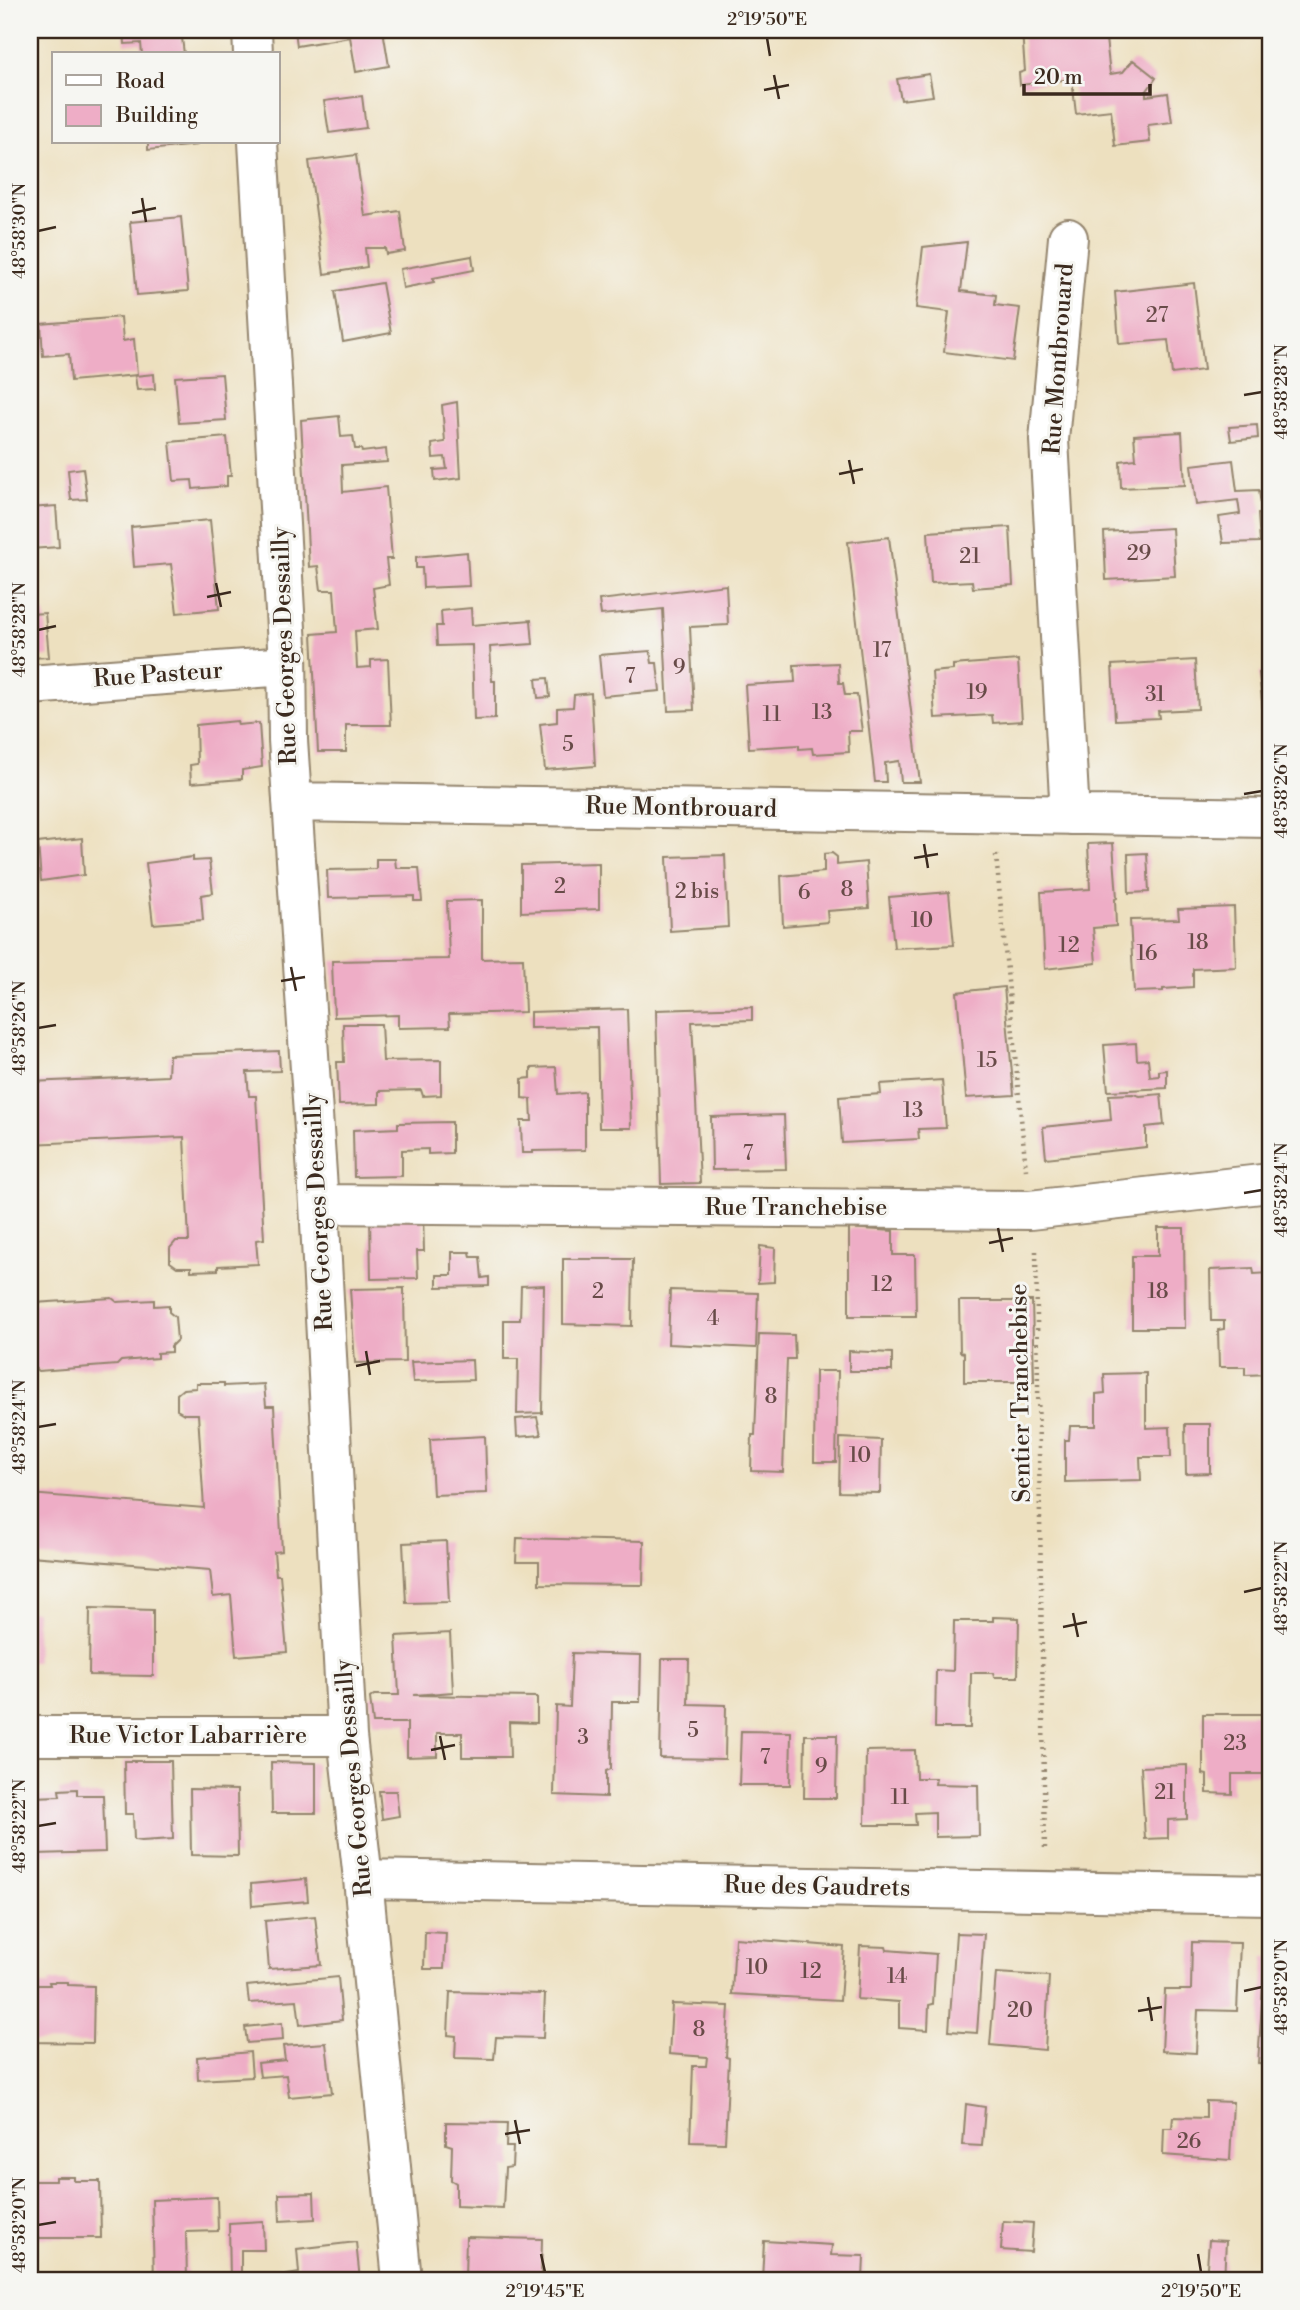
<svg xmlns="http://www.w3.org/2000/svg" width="1300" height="2310" viewBox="0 0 1300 2310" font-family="'Libre Bodoni',serif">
<rect width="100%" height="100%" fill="#f6f6f2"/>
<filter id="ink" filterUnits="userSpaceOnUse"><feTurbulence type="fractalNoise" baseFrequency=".0143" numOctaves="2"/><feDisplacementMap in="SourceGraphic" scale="14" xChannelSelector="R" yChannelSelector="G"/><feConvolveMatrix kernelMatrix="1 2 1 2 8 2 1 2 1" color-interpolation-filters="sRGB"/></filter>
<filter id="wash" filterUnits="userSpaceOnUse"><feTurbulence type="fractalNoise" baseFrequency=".00686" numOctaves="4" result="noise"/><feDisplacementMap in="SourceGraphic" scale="28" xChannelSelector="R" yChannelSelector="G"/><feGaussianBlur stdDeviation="1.57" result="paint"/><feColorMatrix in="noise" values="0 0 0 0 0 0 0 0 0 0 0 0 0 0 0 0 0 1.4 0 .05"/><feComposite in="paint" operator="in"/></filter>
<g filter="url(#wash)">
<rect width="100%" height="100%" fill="#ede0bf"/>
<g id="blocks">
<!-- building -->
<path fill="#eeadc6" d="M124 30H181L184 54H142L141 43 125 44Z
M295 30H383L389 66 356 72 350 37 297 46Z
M1032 30H1105L1110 74 1123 72 1133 60 1156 78 1146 92V96L1168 93 1172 122 1148 125 1150 142 1115 146 1111 110 1076 114 1072 79 1020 85 1019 73 1025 71 1022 31Z
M929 74 933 96 901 100 897 79Z
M362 96 366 128 329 133 324 101Z
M148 142H197V145L148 150Z
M356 155 365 216 400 211 405 251 386 254 385 248H365L367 267 324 274 309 161Z
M181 217 188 291 137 295 130 222Z
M967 242 961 291 996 295 995 305 1020 308 1013 361 944 352 949 312 916 308 923 247Z
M472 256 474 270 433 278 434 282 403 288 400 269Z
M382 283 391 333 343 342 335 291Z
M1194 283 1204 370 1172 374 1168 340 1119 344 1115 292Z
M121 317 123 341 134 339 137 375 71 381 69 354 43 356 41 324Z
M154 374 155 389 137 390 135 376Z
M222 374 226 420 179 423 175 377Z
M457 402 461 478 435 481 434 470 447 469 445 457 433 458 432 444 445 442 442 405Z
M339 416 341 437 353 436 355 449H361L362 452 386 449 387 462 342 465 343 492 386 487 392 559H386L389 585 373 588 378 629 355 631 357 668 371 667V660L388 659 391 725H346V752H318L312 634 337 632 334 590H321L318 566 309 567 301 420Z
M1257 425 1258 438 1231 441 1229 427Z
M1182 432 1185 485 1121 488 1120 461 1136 459 1134 435Z
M227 437 231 476H227V486L193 489 192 480 174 481 170 442Z
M1233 460 1237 491 1259 490 1262 514H1258L1260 542 1223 543 1219 517 1240 514 1238 500 1196 505 1191 465Z
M83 468 87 499 71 500 68 470Z
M56 506 59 547 30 549V508Z
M210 520 219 609 177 613 171 564 134 567 131 527Z
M1010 527 1013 585 973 588 972 581 931 583 928 532Z
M1172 528 1175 576 1106 580 1104 532Z
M889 537 920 782H901L899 761 885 763 886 782H875L848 542Z
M467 552 469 586 423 588 422 568H416V557Z
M726 585 728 625 690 627 694 710 668 711 663 609 601 615 599 600Z
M471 608 472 625 531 620 533 644 490 647 492 681H495V719L474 720 472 645 437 646 436 626H442L441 611Z
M45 613 49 657 30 658V614Z
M650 651 652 663H657L660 691 603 696 599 655Z
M1018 660 1022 721 993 723 992 715 935 718 932 672 953 670V665Z
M1195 660 1198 709 1158 711 1159 718 1115 720 1112 665Z
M838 663 839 683H843L845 695H857L862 731H848L849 752 813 754 812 748 799 749V745L749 748 745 685 795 682 794 665Z
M1259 673H1270V758H1268Z
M548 678 550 697 538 698 536 679Z
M591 693 595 766 545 770 540 724 557 722V708L573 707 574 695Z
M237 721 238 725 259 723 262 767 242 770V779L191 783 190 765 197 764 196 725Z
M82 838 84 875 41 881 38 843Z
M1113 843 1117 898 1115 899 1116 926 1093 928 1096 963 1045 969 1041 892 1090 889 1088 844Z
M832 853 837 857V865L866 862 869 908 827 911 828 922 783 926 781 876 824 872V854Z
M1147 853 1149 892 1129 893 1128 854Z
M725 855 728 927 670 931 667 857Z
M193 857V861L209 860 213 893 201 895 203 920 153 924 146 863Z
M376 859H395L396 868H419L422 901H414V896L328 898 327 870 376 869Z
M599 863V909L521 912V865Z
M949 892 954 945 894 948 889 897Z
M482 900V959L523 958 525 1012 449 1014 450 1027 398 1028V1015L334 1017 332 961 449 959 447 901Z
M1234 907 1236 967 1193 969V987L1163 989V991L1134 992 1130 920 1179 919 1178 909Z
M1004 987 1014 1095 966 1098 957 992Z
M752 1007V1020L692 1022 700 1183 661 1184 656 1010Z
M627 1009 631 1128H599L597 1027 530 1028V1012Z
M343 1024H381L383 1061 441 1060V1095L423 1096 421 1090 379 1091V1104L339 1105 337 1062H344Z
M1136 1043 1137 1060 1148 1059 1150 1077 1159 1076V1071L1167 1070V1088L1108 1091 1104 1045Z
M279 1051 280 1071 247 1072 249 1096H256L264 1239 256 1240 258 1264 218 1266V1270L191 1271V1267H177L170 1262V1248L176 1241H189L184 1137 30 1144V1082L168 1076 169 1055Z
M556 1067 558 1094 585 1092V1150L533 1151V1153H522L521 1121H532L531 1099 522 1098V1079L531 1078V1068Z
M942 1080 946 1128 918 1129 919 1139 842 1143 839 1097 881 1094 880 1084Z
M1133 1094 1140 1096 1161 1094 1164 1125 1146 1127V1147L1046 1158 1043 1127 1111 1120 1109 1095Z
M784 1115 786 1169 712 1170 711 1117Z
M452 1122V1153L428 1154V1149L402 1150V1176L354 1177 353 1130 398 1128V1123Z
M423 1214 424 1251H417L418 1278 371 1279 370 1215Z
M849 1228 893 1231V1255H915L916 1316H849Z
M1158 1228H1184L1185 1328H1132V1256H1158Z
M760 1246 775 1248 774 1282 758 1283Z
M452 1252H470L471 1257H480L482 1278 489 1277V1286L437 1287V1275H452Z
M563 1259H633L632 1326 563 1324Z
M1253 1268 1254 1274 1270 1273V1374L1245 1375V1367H1219L1218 1330 1224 1329V1321H1211L1210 1270Z
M544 1285 542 1413 517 1414 518 1359H504V1320H520L521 1286Z
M404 1288 405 1362 355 1363 350 1289Z
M670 1290 758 1293 756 1348 668 1344Z
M112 1298 117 1302 154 1300V1306L169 1305V1312L175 1317 177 1340 171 1346V1352L157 1353V1358L121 1361 117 1365 38 1371 30 1364V1308L34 1303Z
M959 1301H1032L1034 1382H964V1353L960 1352Z
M759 1334 794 1335 795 1359H787L783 1472 751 1471 752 1435H755Z
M849 1351 892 1353V1371H849Z
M472 1360 473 1380 413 1382 411 1362Z
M815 1371H838L836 1462H814Z
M1146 1373V1428L1170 1427 1171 1457H1140L1141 1480 1065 1482V1440H1069L1070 1426H1096V1394L1105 1393 1104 1374Z
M196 1383H224V1386L264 1384 266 1406H274L282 1551 274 1552 276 1575H280L287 1652 236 1656 231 1595 213 1597 210 1570 30 1556V1494L204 1508 198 1414H184L177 1410V1394L183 1389 196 1388Z
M537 1417 541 1435 517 1437 516 1419Z
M1185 1424H1210V1473L1186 1474Z
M485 1436 487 1493 433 1495 430 1439Z
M840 1438 881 1440 880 1493 839 1492Z
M517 1538 644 1541 643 1585 539 1584V1562H516Z
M446 1541 449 1602 406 1603 403 1543Z
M90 1608 153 1610V1676L89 1675Z
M30 1611H36L37 1662H30Z
M993 1617 1019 1618 1018 1677H994L993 1673H971L970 1728H935L936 1670 953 1671 954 1621H993Z
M450 1633 453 1692 414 1695 537 1697V1723L509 1722 510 1757H462V1733H437V1756L407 1757V1723H373L370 1698 374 1695H399L396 1636Z
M572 1653 641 1655 640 1702H612L611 1769 606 1771V1797L554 1795 556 1706 570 1707Z
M662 1659H689L688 1704 726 1705 725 1759 660 1758Z
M1203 1714H1267L1268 1774H1232V1794L1207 1793V1775L1203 1774Z
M741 1731 791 1732 790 1785H739Z
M805 1735H837L836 1798H804Z
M915 1750 916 1778H936L935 1784 978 1785 979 1836 935 1837V1812L915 1813 916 1825H865L866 1751Z
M124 1761H171L173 1839 141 1841 134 1840 133 1814H125Z
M271 1762 316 1763V1813H272Z
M1187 1765V1819L1168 1820V1838L1145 1839 1141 1767Z
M77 1789V1795H103L105 1852 36 1854V1850L30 1851V1801L33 1800V1797L60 1796 59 1790Z
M190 1789 237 1790 238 1856 191 1855Z
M379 1791H396L399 1816 382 1819Z
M306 1879 308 1901 252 1906 251 1884Z
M315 1916 321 1965 269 1969 265 1921Z
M425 1932 446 1933 444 1969H424Z
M956 1933 984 1934 977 2033 949 2031Z
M735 1938 844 1947 840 2000 732 1994Z
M1192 1942 1240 1943 1237 2011 1198 2010 1196 2053 1162 2051 1165 1990H1191Z
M860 1946 886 1947 887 1950 936 1954 933 2004 929 2005 928 2030 899 2028V2002L857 1999Z
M1265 1957H1270V2064L1258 2063Z
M996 1973 1049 1976 1045 2050 990 2045Z
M338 1977 342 2020 300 2025 297 2000 249 2003 247 1986Z
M49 1982H68V1985L94 1986 93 2043 30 2042V1985H50Z
M450 1992 545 1994 543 2038 496 2037 494 2059 455 2058 456 2036 448 2035Z
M672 2004 729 2006 726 2057 729 2058 725 2143 690 2142 693 2066H706L707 2057 669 2054Z
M282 2023 283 2040 247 2043 245 2027Z
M326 2043 332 2093 289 2097 286 2075 260 2077 258 2063 285 2060 283 2046Z
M250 2052 252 2077 198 2080 197 2057Z
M1206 2101 1233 2102 1230 2160 1163 2155 1164 2128H1172L1173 2117 1206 2118Z
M966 2104 985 2107 982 2146 963 2145Z
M446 2122 507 2123 506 2147H513L512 2167 505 2168 503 2208 456 2206V2183L451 2180 452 2146 446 2144Z
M56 2177H74V2181H100L101 2238H30V2181H56Z
M314 2193 315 2219 280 2221 279 2194Z
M217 2197 218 2231 186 2232 187 2280H154L152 2200Z
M263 2221 264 2250H241V2280H230L229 2223Z
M1003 2221 1033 2223 1031 2252 1001 2250Z
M466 2237 542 2239 541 2279 465 2280Z
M1209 2240 1226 2241 1224 2280H1206Z
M764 2241 832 2245 831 2255 864 2256 863 2280H762Z
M356 2242 360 2280H287V2275L299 2273 297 2249Z
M882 2274 948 2278V2280H881Z"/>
</g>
</g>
<g filter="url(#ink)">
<use href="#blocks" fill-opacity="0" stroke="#94856e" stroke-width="2"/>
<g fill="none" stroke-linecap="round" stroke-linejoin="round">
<!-- minor casing -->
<g stroke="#94856e" stroke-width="42">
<path id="minor" d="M252 30 253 54
M258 142 287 646 288 740 319 1204 347 1736 363 1879 402 2280
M1068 238 1049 440 1070 815
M30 685 286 666
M292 802 1270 818
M319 1204 1030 1210 1270 1183
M30 1736H347
M363 1879 1270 1895"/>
</g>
<!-- path -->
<path stroke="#94856e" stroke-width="4.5" stroke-dasharray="2 5" stroke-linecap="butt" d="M996 855 1026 1170
M1036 1251 1045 1852"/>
<!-- minor -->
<use href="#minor" stroke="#fff" stroke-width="38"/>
</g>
</g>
<!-- ticks -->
<path fill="none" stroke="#3b2a1e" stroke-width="2.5" d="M767 38 770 56M774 75 779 99M764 90 789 85M142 198 146 222M132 213 156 208M38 231 56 227M1244 395 1262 392M849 460 854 484M839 474 863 469M216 583 221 607M207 597 231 592M38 630 56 626M1244 794 1262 791M924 844 928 868M914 858 938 854M291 967 296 991M281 981 305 977M38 1028 56 1025M1244 1193 1262 1190M998 1228 1003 1252M989 1243 1013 1238M366 1351 370 1375M356 1366 380 1361M38 1427 56 1424M1244 1592 1262 1588M1073 1613 1078 1637M1063 1627 1087 1622M440 1736 445 1760M431 1750 455 1745M38 1826 56 1823M1244 1991 1262 1987M1148 1997 1152 2021M1138 2011 1162 2007M515 2120 520 2144M505 2134 530 2130M38 2225 56 2222M541 2254 545 2272M1198 2254 1201 2272"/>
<g text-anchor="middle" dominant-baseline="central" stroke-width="6" stroke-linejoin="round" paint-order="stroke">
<!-- number labels -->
<g font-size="21" fill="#684b48">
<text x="1157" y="316">27</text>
<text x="1139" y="554">29</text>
<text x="970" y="557">21</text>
<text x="882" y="651">17</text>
<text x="679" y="668">9</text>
<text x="630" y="677">7</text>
<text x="977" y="693">19</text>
<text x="1155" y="695">31</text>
<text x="822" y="713">13</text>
<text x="772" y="715">11</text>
<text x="568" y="745">5</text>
<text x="560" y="887">2</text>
<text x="847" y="890">8</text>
<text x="697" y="892">2 bis</text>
<text x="804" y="893">6</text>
<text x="922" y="921">10</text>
<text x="1198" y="943">18</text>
<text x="1069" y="946">12</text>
<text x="1147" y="954">16</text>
<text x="987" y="1061">15</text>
<text x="913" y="1111">13</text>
<text x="748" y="1154">7</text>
<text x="882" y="1285">12</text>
<text x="598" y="1292">2</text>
<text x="1158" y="1292">18</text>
<text x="713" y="1319">4</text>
<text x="771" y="1397">8</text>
<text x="860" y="1456">10</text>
<text x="693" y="1731">5</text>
<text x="583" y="1738">3</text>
<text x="1235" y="1744">23</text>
<text x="765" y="1758">7</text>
<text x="821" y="1767">9</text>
<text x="1165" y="1793">21</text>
<text x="900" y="1798">11</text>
<text x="757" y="1968">10</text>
<text x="811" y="1972">12</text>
<text x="897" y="1977">14</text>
<text x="1020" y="2011">20</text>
<text x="699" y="2030">8</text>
<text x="1189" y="2142">26</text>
</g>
<!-- street labels -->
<g font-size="24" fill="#3b2a1e" stroke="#f6f6f2">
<text transform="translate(1059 359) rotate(-86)">Rue Montbrouard</text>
<text transform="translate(285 646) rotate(-92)">Rue Georges Dessailly</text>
<text transform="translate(158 675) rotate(-4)">Rue Pasteur</text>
<text transform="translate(681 808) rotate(1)">Rue Montbrouard</text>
<text x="796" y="1208">Rue Tranchebise</text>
<text transform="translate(319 1212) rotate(-93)">Rue Georges Dessailly</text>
<text transform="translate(1021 1393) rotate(-91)">Sentier Tranchebise</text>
<text x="188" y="1736">Rue Victor Labarrière</text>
<text transform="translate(354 1778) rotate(-95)">Rue Georges Dessailly</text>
<text transform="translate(817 1887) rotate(1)">Rue des Gaudrets</text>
</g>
</g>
<!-- margin -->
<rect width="1300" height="2310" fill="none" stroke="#f6f6f2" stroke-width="77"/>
<!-- legend -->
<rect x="52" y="52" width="228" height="91" fill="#f6f6f2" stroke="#aba49d" stroke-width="2"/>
<rect x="66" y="75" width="35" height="10" fill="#ffffff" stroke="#aba49d" stroke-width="2"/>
<text x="116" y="88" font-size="21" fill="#3b2a1e">Road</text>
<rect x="66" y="105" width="35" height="21" fill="#eeadc6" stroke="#aba49d" stroke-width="2"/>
<text x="116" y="122" font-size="21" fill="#3b2a1e">Building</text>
<!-- scale -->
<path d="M1024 84v10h126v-10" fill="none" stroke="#3b2a1e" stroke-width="3.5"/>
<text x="1034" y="84" font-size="21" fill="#3b2a1e" stroke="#f6f6f2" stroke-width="5" paint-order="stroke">20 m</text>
<rect x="38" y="38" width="1224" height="2234" fill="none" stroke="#3b2a1e" stroke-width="2.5"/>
<g font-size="18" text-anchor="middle" fill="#3b2a1e">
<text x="767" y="25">2°19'50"E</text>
<text transform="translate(19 231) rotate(-90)" y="6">48°58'30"N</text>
<text transform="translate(1281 392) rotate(-90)" y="6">48°58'28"N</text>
<text transform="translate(19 630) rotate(-90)" y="6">48°58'28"N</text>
<text transform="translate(1281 791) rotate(-90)" y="6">48°58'26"N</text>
<text transform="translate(19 1028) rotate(-90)" y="6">48°58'26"N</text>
<text transform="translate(1281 1190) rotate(-90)" y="6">48°58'24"N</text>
<text transform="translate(19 1427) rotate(-90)" y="6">48°58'24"N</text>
<text transform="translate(1281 1588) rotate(-90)" y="6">48°58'22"N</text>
<text transform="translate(19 1826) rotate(-90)" y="6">48°58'22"N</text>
<text transform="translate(1281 1987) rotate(-90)" y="6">48°58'20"N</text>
<text transform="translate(19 2225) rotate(-90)" y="6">48°58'20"N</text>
<text x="545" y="2297">2°19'45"E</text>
<text x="1201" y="2297">2°19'50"E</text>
</g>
</svg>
